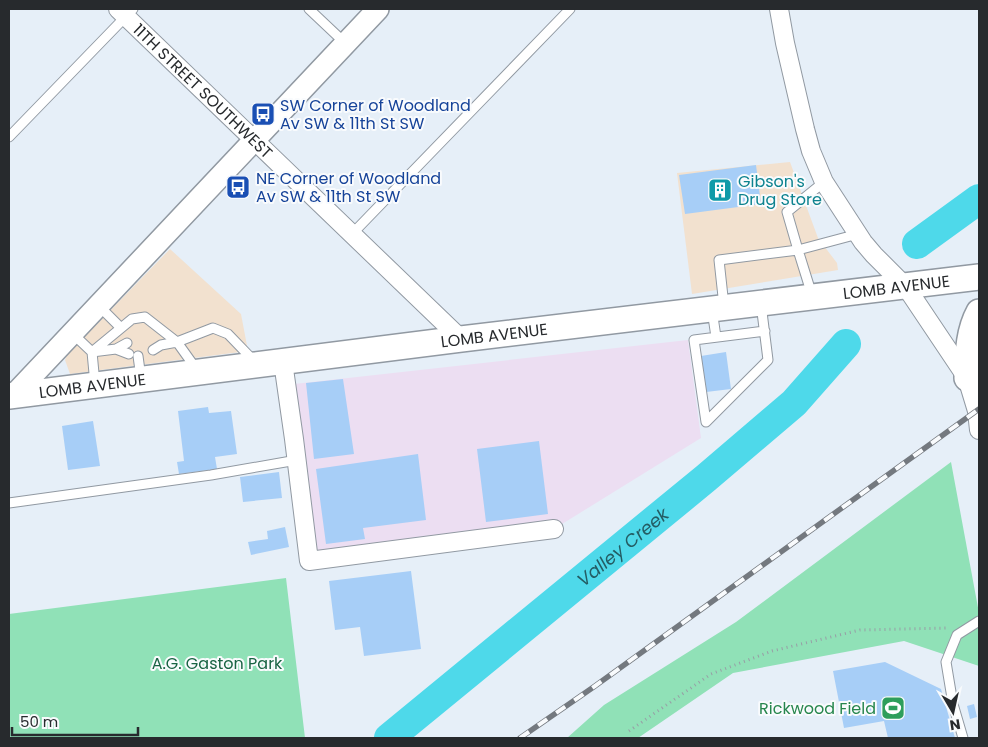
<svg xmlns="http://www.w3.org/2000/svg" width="988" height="747" viewBox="0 0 988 747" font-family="Poppins,sans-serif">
<rect width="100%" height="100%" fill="#e6eff8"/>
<!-- commercial -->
<path fill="#f2e1cf" d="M790 162 818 238 837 263 838 270 692 294 677 173Z
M170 249 241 314 248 351 70 374 65 360 67 355Z"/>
<!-- industrial -->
<path fill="#ecdef2" d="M688 340 701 438 554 529 315 554 294 384Z"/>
<!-- green -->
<path fill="#90e1b7" d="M951 462 979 613V666L904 641 733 673 638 738H567L604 705 736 622Z
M286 578 305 738H9V614Z"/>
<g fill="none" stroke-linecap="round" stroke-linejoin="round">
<!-- river -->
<g stroke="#4ed9ea" stroke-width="30">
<path d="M917 244 979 199"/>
<path id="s1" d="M389 738 706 478 794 403 846 344"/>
</g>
</g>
<!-- building -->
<path fill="#a7cef7" d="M756 165 761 204 685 214 679 175Z
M726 352 731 389 706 392 701 356Z
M343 379 354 454 314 459 306 383Z
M208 407 209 413 231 411 237 454 215 457 217 469 179 474 177 462 184 461 178 411Z
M93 421 100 466 68 470 62 426Z
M539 441 548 514 486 522 477 449Z
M418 454 426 520 363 528 365 539 326 544 316 469Z
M279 472 282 498 243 502 240 477Z
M285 527 289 547 251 555 248 542 268 539 267 531Z
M411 571 421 649 364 656 360 627 335 630 329 581Z
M885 662 941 689 955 738H888L884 721 844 728 833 671Z
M974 704 977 717 970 719 967 706Z"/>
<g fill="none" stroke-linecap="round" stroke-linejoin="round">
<!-- service casing -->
<g stroke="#9199a2" stroke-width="11">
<path id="service" d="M309 9 345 43
M9 137 133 9
M352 234 570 9
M812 295 798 250 858 234
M761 304 768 360 706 422 694 340 765 331
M98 305 120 327
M724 306 719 260 798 250 787 212 824 182
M712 310 716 337
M72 333 92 352 116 349
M127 343 116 349 129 354
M153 350 161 345 177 342
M138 356 141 378
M197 370 177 342 213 328 228 334 254 361
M95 384 92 352 132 319 145 317 177 342
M9 503 211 475 297 460
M963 738 953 704 946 662 957 635 979 621"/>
</g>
<!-- minor casing -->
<g stroke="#9199a2" stroke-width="20">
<g id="minor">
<path id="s2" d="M118 9 461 339"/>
<path d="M779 9 785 43 805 129 811 151 824 182 863 242 874 255 906 287 967 378 977 411 979 430"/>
<path d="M283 362 294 439 309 561 554 529"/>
</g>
</g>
<!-- tertiary casing -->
<g stroke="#9199a2" stroke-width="24">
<path id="tertiary" d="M13 396 378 9"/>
</g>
<!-- secondary casing -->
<g stroke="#9199a2" stroke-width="28">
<g id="secondary">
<path d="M967 378C968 355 968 332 979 312"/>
<path id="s3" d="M9 396 461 339 979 277"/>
</g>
</g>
<!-- path -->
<path stroke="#979ea5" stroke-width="3" stroke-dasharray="1 4" stroke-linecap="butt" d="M629 731 711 674 772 651 860 630 947 628"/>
<!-- service -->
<use href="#service" stroke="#fff" stroke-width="9"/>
<!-- minor -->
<use href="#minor" stroke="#fff" stroke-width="18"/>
<!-- tertiary -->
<use href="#tertiary" stroke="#fff" stroke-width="21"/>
<!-- secondary -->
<use href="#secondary" stroke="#fff" stroke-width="25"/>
<!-- rail casing -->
<g stroke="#74797f" stroke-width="5.5">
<path id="rail" d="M520 738 595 686 979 409"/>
</g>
<!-- rail -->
<use href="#rail" stroke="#f9fbfd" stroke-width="4" stroke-dasharray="11" stroke-linecap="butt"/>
</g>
<!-- icons -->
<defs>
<g id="bus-square" transform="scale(1.25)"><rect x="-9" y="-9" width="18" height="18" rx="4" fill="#1a4fb4" stroke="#f9fbfd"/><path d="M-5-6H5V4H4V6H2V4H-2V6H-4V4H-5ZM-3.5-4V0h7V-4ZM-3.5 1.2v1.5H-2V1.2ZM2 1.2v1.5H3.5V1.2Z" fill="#fff"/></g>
<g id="building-square" transform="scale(1.25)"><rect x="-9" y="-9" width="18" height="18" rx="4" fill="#0f9aa8" stroke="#f9fbfd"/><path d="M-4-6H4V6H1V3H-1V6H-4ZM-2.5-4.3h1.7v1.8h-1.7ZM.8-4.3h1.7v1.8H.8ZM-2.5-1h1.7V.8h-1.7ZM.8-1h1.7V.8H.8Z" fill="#fff"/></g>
<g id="stadium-square" transform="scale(1.25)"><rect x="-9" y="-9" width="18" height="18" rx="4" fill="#2e9e5b" stroke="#f9fbfd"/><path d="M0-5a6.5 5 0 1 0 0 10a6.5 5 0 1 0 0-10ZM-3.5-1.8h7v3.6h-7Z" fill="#fff"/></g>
</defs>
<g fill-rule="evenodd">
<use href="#bus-square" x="263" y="114"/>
<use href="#bus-square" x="238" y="187"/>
<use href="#building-square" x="720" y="190"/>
<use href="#stadium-square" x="893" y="708"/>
</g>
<g text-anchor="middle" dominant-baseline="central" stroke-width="4" stroke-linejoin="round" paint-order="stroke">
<!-- street labels -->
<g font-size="16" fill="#272a2d" stroke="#f9fbfd">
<text stroke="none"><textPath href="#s2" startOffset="118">11TH STREET SOUTHWEST</textPath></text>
<text stroke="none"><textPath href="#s3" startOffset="894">LOMB AVENUE</textPath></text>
<text stroke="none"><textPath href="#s3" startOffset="489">LOMB AVENUE</textPath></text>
<text stroke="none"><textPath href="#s3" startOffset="84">LOMB AVENUE</textPath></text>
</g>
<!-- transit labels -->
<g font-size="16" fill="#164399" stroke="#f9fbfd" text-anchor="start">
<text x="280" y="105">SW Corner of Woodland<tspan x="280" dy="18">Av SW &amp; 11th St SW</tspan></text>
<text x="256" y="178">NE Corner of Woodland<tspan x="256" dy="18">Av SW &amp; 11th St SW</tspan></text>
</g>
<!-- culture labels -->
<g font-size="16" fill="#0d838f" stroke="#f9fbfd" text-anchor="start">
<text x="738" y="181">Gibson's<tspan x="738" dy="18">Drug Store</tspan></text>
</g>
<!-- park labels -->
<g font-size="16" fill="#196444" stroke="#f9fbfd">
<text x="217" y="663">A.G. Gaston Park</text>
</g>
<!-- leisure labels -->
<g font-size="16" fill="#27864d" stroke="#f9fbfd" text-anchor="end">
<text x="876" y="708">Rickwood Field</text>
</g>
<!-- water labels -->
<g font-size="18" font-style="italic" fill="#245d64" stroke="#f9fbfd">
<text stroke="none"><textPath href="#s1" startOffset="302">Valley Creek</textPath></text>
</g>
</g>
<!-- border -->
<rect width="988" height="747" fill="none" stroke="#272a2d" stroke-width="20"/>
<!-- north arrow -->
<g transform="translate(953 712) rotate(171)" stroke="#f9fbfd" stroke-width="4" paint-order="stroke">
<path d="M0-4L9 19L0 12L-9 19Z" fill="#272a2d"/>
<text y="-8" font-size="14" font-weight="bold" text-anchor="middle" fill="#272a2d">N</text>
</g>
<!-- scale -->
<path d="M12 727v8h126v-8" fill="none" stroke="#272a2d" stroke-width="2.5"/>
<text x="20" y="727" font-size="15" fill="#272a2d" stroke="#f9fbfd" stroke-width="4" paint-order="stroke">50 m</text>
</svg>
